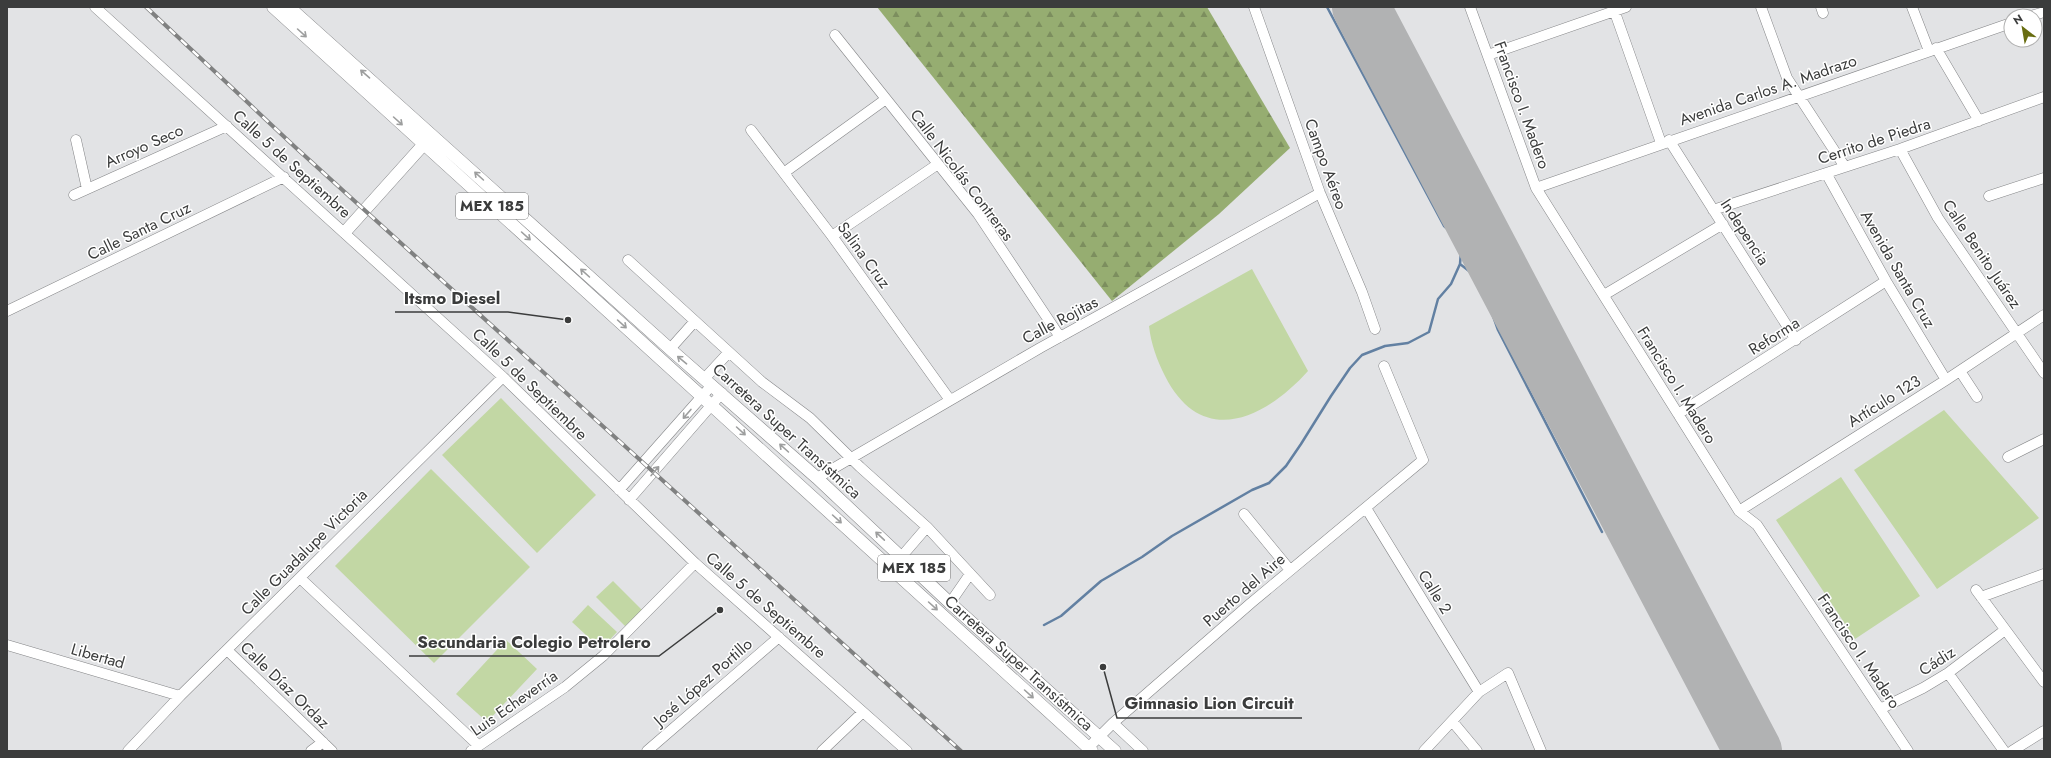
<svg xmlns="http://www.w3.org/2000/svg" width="2051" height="758" viewBox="0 0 2051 758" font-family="Jost,sans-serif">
<defs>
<pattern id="forest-firs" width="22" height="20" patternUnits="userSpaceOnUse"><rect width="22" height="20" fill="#96ad71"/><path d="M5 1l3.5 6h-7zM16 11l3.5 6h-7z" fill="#7c8e5e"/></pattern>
</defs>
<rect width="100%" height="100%" fill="#e2e3e5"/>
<!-- green -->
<path fill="#c2d7a4" d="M1252 269 1308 371C1265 419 1202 449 1165 376 1157 360 1151 344 1149 326Z
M501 398 596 495 537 553 442 455Z
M1944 410 2039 518 1937 589 1854 470Z
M431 469 530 567 434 663 335 566Z
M1841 477 1920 596 1855 639 1776 520Z
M613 581 642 610 625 626 596 597Z
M588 605 617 632 601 649 572 622Z
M506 640 537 669 487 722 456 694Z"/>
<!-- forest -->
<path fill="url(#forest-firs)" d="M877 7H1207L1290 148 1219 214 1112 301Z"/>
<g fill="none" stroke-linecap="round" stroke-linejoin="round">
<!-- stream -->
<path stroke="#6280a2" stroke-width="2.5" d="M1327 7 1444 226C1463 242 1462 239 1460 264L1487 285V299L1498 330 1602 532
M1044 625 1061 616 1101 581 1142 557 1172 536 1252 490 1269 483 1286 466 1301 444 1331 396 1350 368 1362 355 1385 346 1408 343 1429 332 1438 299 1451 284 1460 264"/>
<!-- runway -->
<path stroke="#b1b2b3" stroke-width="58" d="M1361 7 1753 751"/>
<!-- minor casing -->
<g stroke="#858688" stroke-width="11">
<path id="minor" d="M95 7 503 377 695 563 907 751
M1254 7 1320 193 1362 292 1375 329
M1470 7 1536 188 1739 511 1757 525 1908 751
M1613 7 1661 143
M1761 7 1787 78 1845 167
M1821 7 1823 13
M1912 7 1929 51
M2031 16 2044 12
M835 35 978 214 1060 337
M1936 48 1979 121
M1488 55 1626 7
M751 130 832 236 950 400
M76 140 87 189
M1669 140 1796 340
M1900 149 1938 218 2044 373
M785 172 886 99
M1826 173 1886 281 1946 380
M1536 188 2011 23
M74 195 227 126
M1989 196 2044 178
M1713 210 1900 149 2044 97
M832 236 938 164
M628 260 762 382 810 418 860 467 927 527 990 595
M1604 295 1723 224
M7 311 284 177
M670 349 695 321
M1960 371 1977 397
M705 378 729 352
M1678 414 1886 281
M2008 457 2044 439
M817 478 1040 348 1320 193
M619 490 712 385
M629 500 722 393
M1366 508 1479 692
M1739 511 1946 380 2044 315
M1244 514 1290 570
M902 556 927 527
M300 578 478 745
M1976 590 2044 682
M1981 597 2044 574
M950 603 970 574
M7 645 180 696
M227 650 332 751
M1948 673 2004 751
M1880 709 1923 688 1948 673 2005 630
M1452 721 1477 751
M1113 723 1143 751
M1088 748 1113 723 1251 603 1423 460 1384 366
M128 751 180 696 503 377
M311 751 323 742
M471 751 565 687 603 656 695 563
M647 751 779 637
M822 751 863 712
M1424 751 1479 692 1508 673 1541 751
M2012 751 2044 731"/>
</g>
<!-- major casing -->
<g stroke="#858688" stroke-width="13">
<path id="major" d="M273 7 1092 751
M289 7 670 349 817 478 950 603 1115 751
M345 232 424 144 431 140"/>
</g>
<!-- minor -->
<use href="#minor" stroke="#fff" stroke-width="10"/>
<!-- major -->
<use href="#major" stroke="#fff" stroke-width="12"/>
<!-- rail casing -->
<g stroke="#808181" stroke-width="4">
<path id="rail" d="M146 7 295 147 961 751"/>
</g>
<!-- rail -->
<use href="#rail" stroke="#fff" stroke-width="2.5" stroke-dasharray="8" stroke-linecap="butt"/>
</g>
<!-- one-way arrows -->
<defs><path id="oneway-shaft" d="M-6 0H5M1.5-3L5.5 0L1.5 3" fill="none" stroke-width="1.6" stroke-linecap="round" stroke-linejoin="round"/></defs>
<g stroke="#9d9e9e">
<use href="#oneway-shaft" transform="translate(302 33) rotate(42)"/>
<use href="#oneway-shaft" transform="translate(365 74) rotate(-139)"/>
<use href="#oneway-shaft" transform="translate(398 121) rotate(42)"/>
<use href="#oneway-shaft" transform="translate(479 176) rotate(-138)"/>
<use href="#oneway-shaft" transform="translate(526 236) rotate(42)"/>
<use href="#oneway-shaft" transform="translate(585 273) rotate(-138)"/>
<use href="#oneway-shaft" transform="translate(622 324) rotate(42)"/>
<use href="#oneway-shaft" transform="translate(682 360) rotate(-140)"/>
<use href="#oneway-shaft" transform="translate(687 414) rotate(131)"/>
<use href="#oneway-shaft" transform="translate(741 431) rotate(42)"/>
<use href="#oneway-shaft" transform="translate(784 448) rotate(-138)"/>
<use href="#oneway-shaft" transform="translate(655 471) rotate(-49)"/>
<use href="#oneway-shaft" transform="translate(837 519) rotate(42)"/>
<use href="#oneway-shaft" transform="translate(880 536) rotate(-137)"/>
<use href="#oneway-shaft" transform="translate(933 606) rotate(42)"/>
<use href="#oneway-shaft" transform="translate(1029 694) rotate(42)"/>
</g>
<g text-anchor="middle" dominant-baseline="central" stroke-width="3" stroke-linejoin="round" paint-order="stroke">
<!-- shield labels -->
<g fill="#fff" stroke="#767676" stroke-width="1">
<rect x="456" y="193" width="72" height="26" rx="3"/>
<rect x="878" y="555" width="72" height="26" rx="3"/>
</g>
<g font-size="15" font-weight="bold" fill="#3b3c3c">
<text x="492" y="206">MEX 185</text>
<text x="914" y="568">MEX 185</text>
</g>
<!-- street labels -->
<g font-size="16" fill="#3b3c3c" stroke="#fff">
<text transform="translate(1768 90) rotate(-19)">Avenida Carlos A. Madrazo</text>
<text transform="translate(1522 105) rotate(70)">Francisco I. Madero</text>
<text transform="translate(1874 141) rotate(-18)">Cerrito de Piedra</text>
<text transform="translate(144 146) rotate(-24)">Arroyo Seco</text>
<text transform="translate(292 164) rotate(42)">Calle 5 de Septiembre</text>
<text transform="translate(1326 164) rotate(70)">Campo Aéreo</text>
<text transform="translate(962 175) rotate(53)">Calle Nicolás Contreras</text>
<text transform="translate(139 231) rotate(-26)">Calle Santa Cruz</text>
<text transform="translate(1745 232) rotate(57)">Indepencia</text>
<text transform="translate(1982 254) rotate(56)">Calle Benito Juárez</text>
<text transform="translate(864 255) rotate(54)">Salina Cruz</text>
<text transform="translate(1898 269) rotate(60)">Avenida Santa Cruz</text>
<text transform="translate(1060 320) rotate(-28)">Calle Rojitas</text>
<text transform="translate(1774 336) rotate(-32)">Reforma</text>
<text transform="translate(530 384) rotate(44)">Calle 5 de Septiembre</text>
<text transform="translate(1677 385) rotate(58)">Francisco I. Madero</text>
<text transform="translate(1884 401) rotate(-32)">Artículo 123</text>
<text transform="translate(787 431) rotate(42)">Carretera Super Transístmica</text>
<text transform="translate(304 552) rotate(-45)">Calle Guadalupe Victoria</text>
<text transform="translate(1244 590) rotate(-41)">Puerto del Aire</text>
<text transform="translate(1435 592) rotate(58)">Calle 2</text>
<text transform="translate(766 605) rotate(41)">Calle 5 de Septiembre</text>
<text transform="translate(1859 651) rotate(56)">Francisco I. Madero</text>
<text transform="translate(98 656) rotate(16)">Libertad</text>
<text transform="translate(1937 661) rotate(-33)">Cádiz</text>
<text transform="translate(1019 663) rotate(42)">Carretera Super Transístmica</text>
<text transform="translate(703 682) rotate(-41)">José López Portillo</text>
<text transform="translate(285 685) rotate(44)">Calle Díaz Ordaz</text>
<text transform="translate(514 703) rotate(-35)">Luis Echeverría</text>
</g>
</g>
<!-- callouts -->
<path fill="none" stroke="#3b3c3c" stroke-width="1.5" d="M568 320L508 312H395M720 610L659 656H409M1103 667L1117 718H1302"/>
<g fill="#3b3c3c" stroke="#fff" stroke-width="1.5">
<circle cx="568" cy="320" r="4"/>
<circle cx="720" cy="610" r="4"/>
<circle cx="1103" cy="667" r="4"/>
</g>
<g font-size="17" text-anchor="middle" font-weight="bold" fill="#3b3c3c" stroke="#fff" stroke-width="3" stroke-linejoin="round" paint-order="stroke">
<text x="452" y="304">Itsmo Diesel</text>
<text x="534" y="648">Secundaria Colegio Petrolero</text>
<text x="1209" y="709">Gimnasio Lion Circuit</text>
</g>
<!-- border -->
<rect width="2051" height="758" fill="none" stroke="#3b3c3c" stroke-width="16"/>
<!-- north arrow -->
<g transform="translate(2023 28) rotate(329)"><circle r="19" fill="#ffffff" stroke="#b1b1b1"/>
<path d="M0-3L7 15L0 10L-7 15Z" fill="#686d11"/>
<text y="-6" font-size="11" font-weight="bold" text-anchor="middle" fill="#3b3c3c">N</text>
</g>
</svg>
